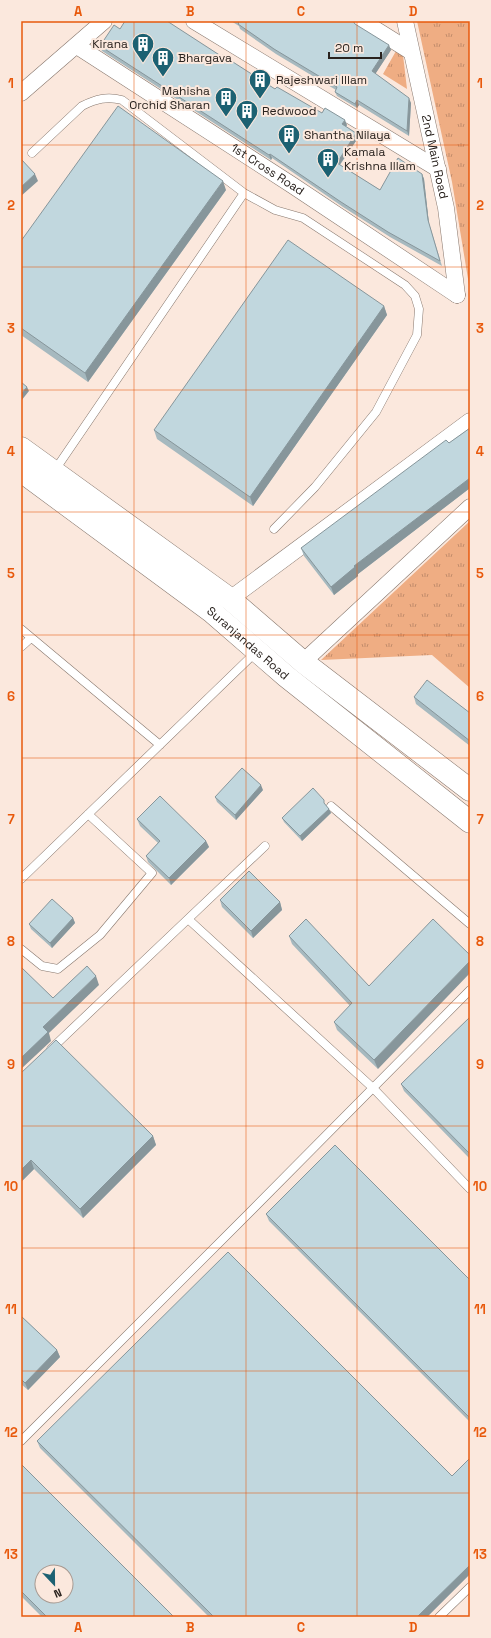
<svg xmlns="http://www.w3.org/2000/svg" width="491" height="1638" viewBox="0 0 491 1638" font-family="'Space Grotesk',sans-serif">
<defs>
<pattern id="grass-tufts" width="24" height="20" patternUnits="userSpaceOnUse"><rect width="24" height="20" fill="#efad83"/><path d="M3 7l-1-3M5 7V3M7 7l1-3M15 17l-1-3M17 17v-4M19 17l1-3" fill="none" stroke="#c28c6b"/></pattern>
</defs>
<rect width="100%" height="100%" fill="#fbe8dd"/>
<!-- grass -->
<path fill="url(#grass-tufts)" d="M417 21H470V291L452 182Z
M396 51 403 55 407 89 383 74Z
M470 521V688L432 655 321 660Z"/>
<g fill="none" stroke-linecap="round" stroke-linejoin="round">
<!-- service casing -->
<g stroke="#87776d" stroke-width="9">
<path id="service" d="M32 153 82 106C96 99 107 96 122 100L244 193 275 210 303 218 405 285 415 296 419 309 417 335 376 412 315 487 274 529
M55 470 244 193
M21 629 160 745
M21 647 31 638
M331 806 470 924
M21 879 256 652
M188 919 265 846
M21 949 42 966 58 969 100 935 152 873 88 814
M51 1049 188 919 373 1088 470 1189
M21 1441 252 1210 470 990
M439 1617 470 1587"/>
</g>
<!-- minor casing -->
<g stroke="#87776d" stroke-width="17">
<g id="minor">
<path d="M194 21 438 169"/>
<path d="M362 21 410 51"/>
<path id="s1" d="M405 21 446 208 457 295"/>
<path id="s2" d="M77 46 292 185 457 295"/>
<path d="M21 93 104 21"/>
<path d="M230 599 470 421"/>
<path d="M303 662 470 507"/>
</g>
</g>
<!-- primary casing -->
<g stroke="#87776d" stroke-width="23">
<g id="primary">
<path d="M21 448 230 599 303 662 470 790"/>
<path id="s3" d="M21 471 212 612 287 677 470 822"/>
</g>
</g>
<!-- service -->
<use href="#service" stroke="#fff" stroke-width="8"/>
<!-- minor -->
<use href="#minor" stroke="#fff" stroke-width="16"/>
<!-- primary -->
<use href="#primary" stroke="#fff" stroke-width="22"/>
</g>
<!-- wall -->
<path fill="#a6b9bf" d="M231 21H353L355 24 391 50 375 74 411 103 409 136 359 105 357 108 337 96 335 92 336 90 276 54 240 29 239 26Z
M120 29 200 43 275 89 322 113 347 125 346 127 356 133 358 138 340 165 380 190 422 174 424 179 429 224 442 266 390 237 343 207 272 158 271 160 102 51 100 46Z
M226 190 88 382 21 335V241Z
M384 306 387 315 253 506 157 439 154 430Z
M470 428V488L358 574V576L334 595 304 556 301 548Z
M414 697 470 713V746L416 704Z
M263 790 236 820 217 802 215 797Z
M326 805 331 813 302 841 284 822 282 818Z
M137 819 206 841 209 847 171 885 148 862 146 856 158 843 140 826Z
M220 900 280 902 282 910 253 938 222 907Z
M73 918 75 923 52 948 31 929 29 924Z
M289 936 369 986 378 1069 337 1030 334 1022 350 1006 292 944Z
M470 1017V1159L404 1091 401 1084Z
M21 1073 153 1136 156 1145 83 1218 34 1169 21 1182Z
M266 1214 470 1280V1422L269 1221Z
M21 1316 57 1350 60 1357 28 1390 21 1384Z
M37 1441 452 1476 470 1458V1574L427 1617H209L40 1448Z
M21 1464 174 1617H42L21 1596Z"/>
<!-- shaded-wall -->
<path fill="#87969b" d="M389 45 391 50 374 76 372 71Z
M409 98 411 103 409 136 407 131Z
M357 100 359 105 357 108 355 104Z
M345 120 347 125 344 129 342 124Z
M356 133 358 138 338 167 337 163Z
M270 154 272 158 271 160 269 155Z
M35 174 38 181 21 196V187Z
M422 174 424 179 429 224 442 266 428 220Z
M223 181 226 190 88 382 85 373Z
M384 306 387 315 253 506 250 497Z
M27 387 29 391 21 401V394Z
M470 478V488L358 574V576L334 595 331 587 354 566Z
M261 785 263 790 236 820 235 815Z
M329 809 331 813 302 841 300 836Z
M206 841 209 847 171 885 169 878Z
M280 902 282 910 253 938 251 931Z
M73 918 75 923 52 948 50 943Z
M470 961V973L378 1069 374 1060Z
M96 976 99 985 49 1033 51 1041 21 1069V1058L43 1027Z
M153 1136 156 1145 83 1218 80 1209Z
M31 1160 34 1169 21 1182V1170Z
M57 1350 60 1357 28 1390 25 1383Z
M470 1565V1574L427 1617H417Z"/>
<!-- building -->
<path fill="#c1d7de" stroke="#87969b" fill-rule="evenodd" d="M125 21H167L221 56 222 55 275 89 277 87 322 113 325 108 345 120 342 124 356 133 337 163 380 190 398 158 422 174 428 220 440 261 388 232 341 202 270 154 269 155 100 46 114 25 120 29Z
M237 21H353L355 24 389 45 372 71 409 98 407 131 357 100 355 104 335 92 337 87 274 49 238 24 239 23Z
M118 106 223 181 85 373 21 328V241Z
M21 159 35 174 21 187Z
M288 240 384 306 250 497 154 430Z
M21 382 27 387 21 394Z
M470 428V478L354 566 355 567 331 587 301 548 446 440 449 443Z
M427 680 470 713V741L414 697Z
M242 768 261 785 235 815 215 797Z
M313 788 324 800V803L329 809 300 836 282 818Z
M160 796 206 841 169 878 146 856 160 841 137 819Z
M249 871 280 902 251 931 220 900Z
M52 899 73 918 50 943 29 924Z
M306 919 369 986 433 919 470 955V961L374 1060 334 1022 352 1003 289 936Z
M87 966 96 976 43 1027 48 1032 21 1058V967L53 998Z
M470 1017V1154L401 1084Z
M56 1040 153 1136 80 1209 31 1160 21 1170V1073Z
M335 1145 470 1280V1418L266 1214Z
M228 1252 452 1476 470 1458V1565L417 1617H214L37 1441Z
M21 1316 57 1350 25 1383 21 1379Z
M21 1464 174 1617H47L21 1591ZM42 1572H66V1596H42Z"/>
<!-- grid -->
<path fill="none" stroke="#e8590c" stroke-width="1" stroke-opacity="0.55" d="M134 21V1617M246 21V1617M357 21V1617M21 145H470M21 267H470M21 390H470M21 512H470M21 635H470M21 758H470M21 880H470M21 1003H470M21 1126H470M21 1248H470M21 1371H470M21 1493H470"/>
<!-- icons -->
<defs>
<g id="building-pin" transform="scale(1.15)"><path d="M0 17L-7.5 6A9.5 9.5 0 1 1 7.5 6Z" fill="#1c6172" stroke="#fbe8dd"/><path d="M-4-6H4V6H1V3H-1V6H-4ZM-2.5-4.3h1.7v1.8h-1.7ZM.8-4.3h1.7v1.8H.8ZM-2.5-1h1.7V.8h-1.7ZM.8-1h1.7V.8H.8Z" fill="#fff"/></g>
</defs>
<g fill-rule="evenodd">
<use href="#building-pin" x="143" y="44"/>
<use href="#building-pin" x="163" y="58"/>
<use href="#building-pin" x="260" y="80"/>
<use href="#building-pin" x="226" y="98"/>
<use href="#building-pin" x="247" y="111"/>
<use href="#building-pin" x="289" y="135"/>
<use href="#building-pin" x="328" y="159"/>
</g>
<g text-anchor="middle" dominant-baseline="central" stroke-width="4" stroke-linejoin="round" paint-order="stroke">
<!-- poi labels -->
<g font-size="12" fill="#29221e" stroke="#fbe8dd" text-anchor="start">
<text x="128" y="44" text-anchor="end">Kirana</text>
<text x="178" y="58">Bhargava</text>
<text x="276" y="80">Rajeshwari Illam</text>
<text x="210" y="91" text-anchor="end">Mahisha<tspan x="210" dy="14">Orchid Sharan</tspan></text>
<text x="262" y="111">Redwood</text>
<text x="304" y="135">Shantha Nilaya</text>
<text x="344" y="152">Kamala<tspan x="344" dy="14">Krishna Illam</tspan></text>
</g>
<!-- street labels -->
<g font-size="12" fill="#29221e" stroke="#fbe8dd">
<text stroke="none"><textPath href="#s1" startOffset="139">2nd Main Road</textPath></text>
<text stroke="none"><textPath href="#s2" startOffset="227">1st Cross Road</textPath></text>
<text stroke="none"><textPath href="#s3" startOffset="285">Suranjandas Road</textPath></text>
</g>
</g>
<!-- border -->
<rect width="491" height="1638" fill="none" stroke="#fbe8dd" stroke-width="44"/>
<!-- north arrow -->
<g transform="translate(54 1584) rotate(158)"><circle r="19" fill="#fbe8dd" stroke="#a79991"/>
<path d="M0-3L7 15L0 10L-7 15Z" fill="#1c6172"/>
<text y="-6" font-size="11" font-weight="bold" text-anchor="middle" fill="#29221e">N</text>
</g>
<!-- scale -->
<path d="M329 52v6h52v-6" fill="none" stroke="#29221e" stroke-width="2"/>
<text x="335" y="52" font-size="12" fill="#29221e" stroke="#fbe8dd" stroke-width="3" paint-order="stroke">20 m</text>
<rect x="22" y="22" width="447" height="1594" fill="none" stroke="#e8590c" stroke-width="1.5"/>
<g font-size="13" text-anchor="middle" font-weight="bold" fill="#e8590c">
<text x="78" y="16">A</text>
<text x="190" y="16">B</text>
<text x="301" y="16">C</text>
<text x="413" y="16">D</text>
<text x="11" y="88">1</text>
<text x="480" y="88">1</text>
<text x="11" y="210">2</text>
<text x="480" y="210">2</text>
<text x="11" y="333">3</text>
<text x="480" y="333">3</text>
<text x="11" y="456">4</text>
<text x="480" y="456">4</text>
<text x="11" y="578">5</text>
<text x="480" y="578">5</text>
<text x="11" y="701">6</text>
<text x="480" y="701">6</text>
<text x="11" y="824">7</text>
<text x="480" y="824">7</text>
<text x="11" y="946">8</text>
<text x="480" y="946">8</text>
<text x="11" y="1069">9</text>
<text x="480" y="1069">9</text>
<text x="11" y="1191">10</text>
<text x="480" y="1191">10</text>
<text x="11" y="1314">11</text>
<text x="480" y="1314">11</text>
<text x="11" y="1437">12</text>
<text x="480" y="1437">12</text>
<text x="11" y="1559">13</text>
<text x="480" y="1559">13</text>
<text x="78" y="1632">A</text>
<text x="190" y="1632">B</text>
<text x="301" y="1632">C</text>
<text x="413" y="1632">D</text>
</g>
</svg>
